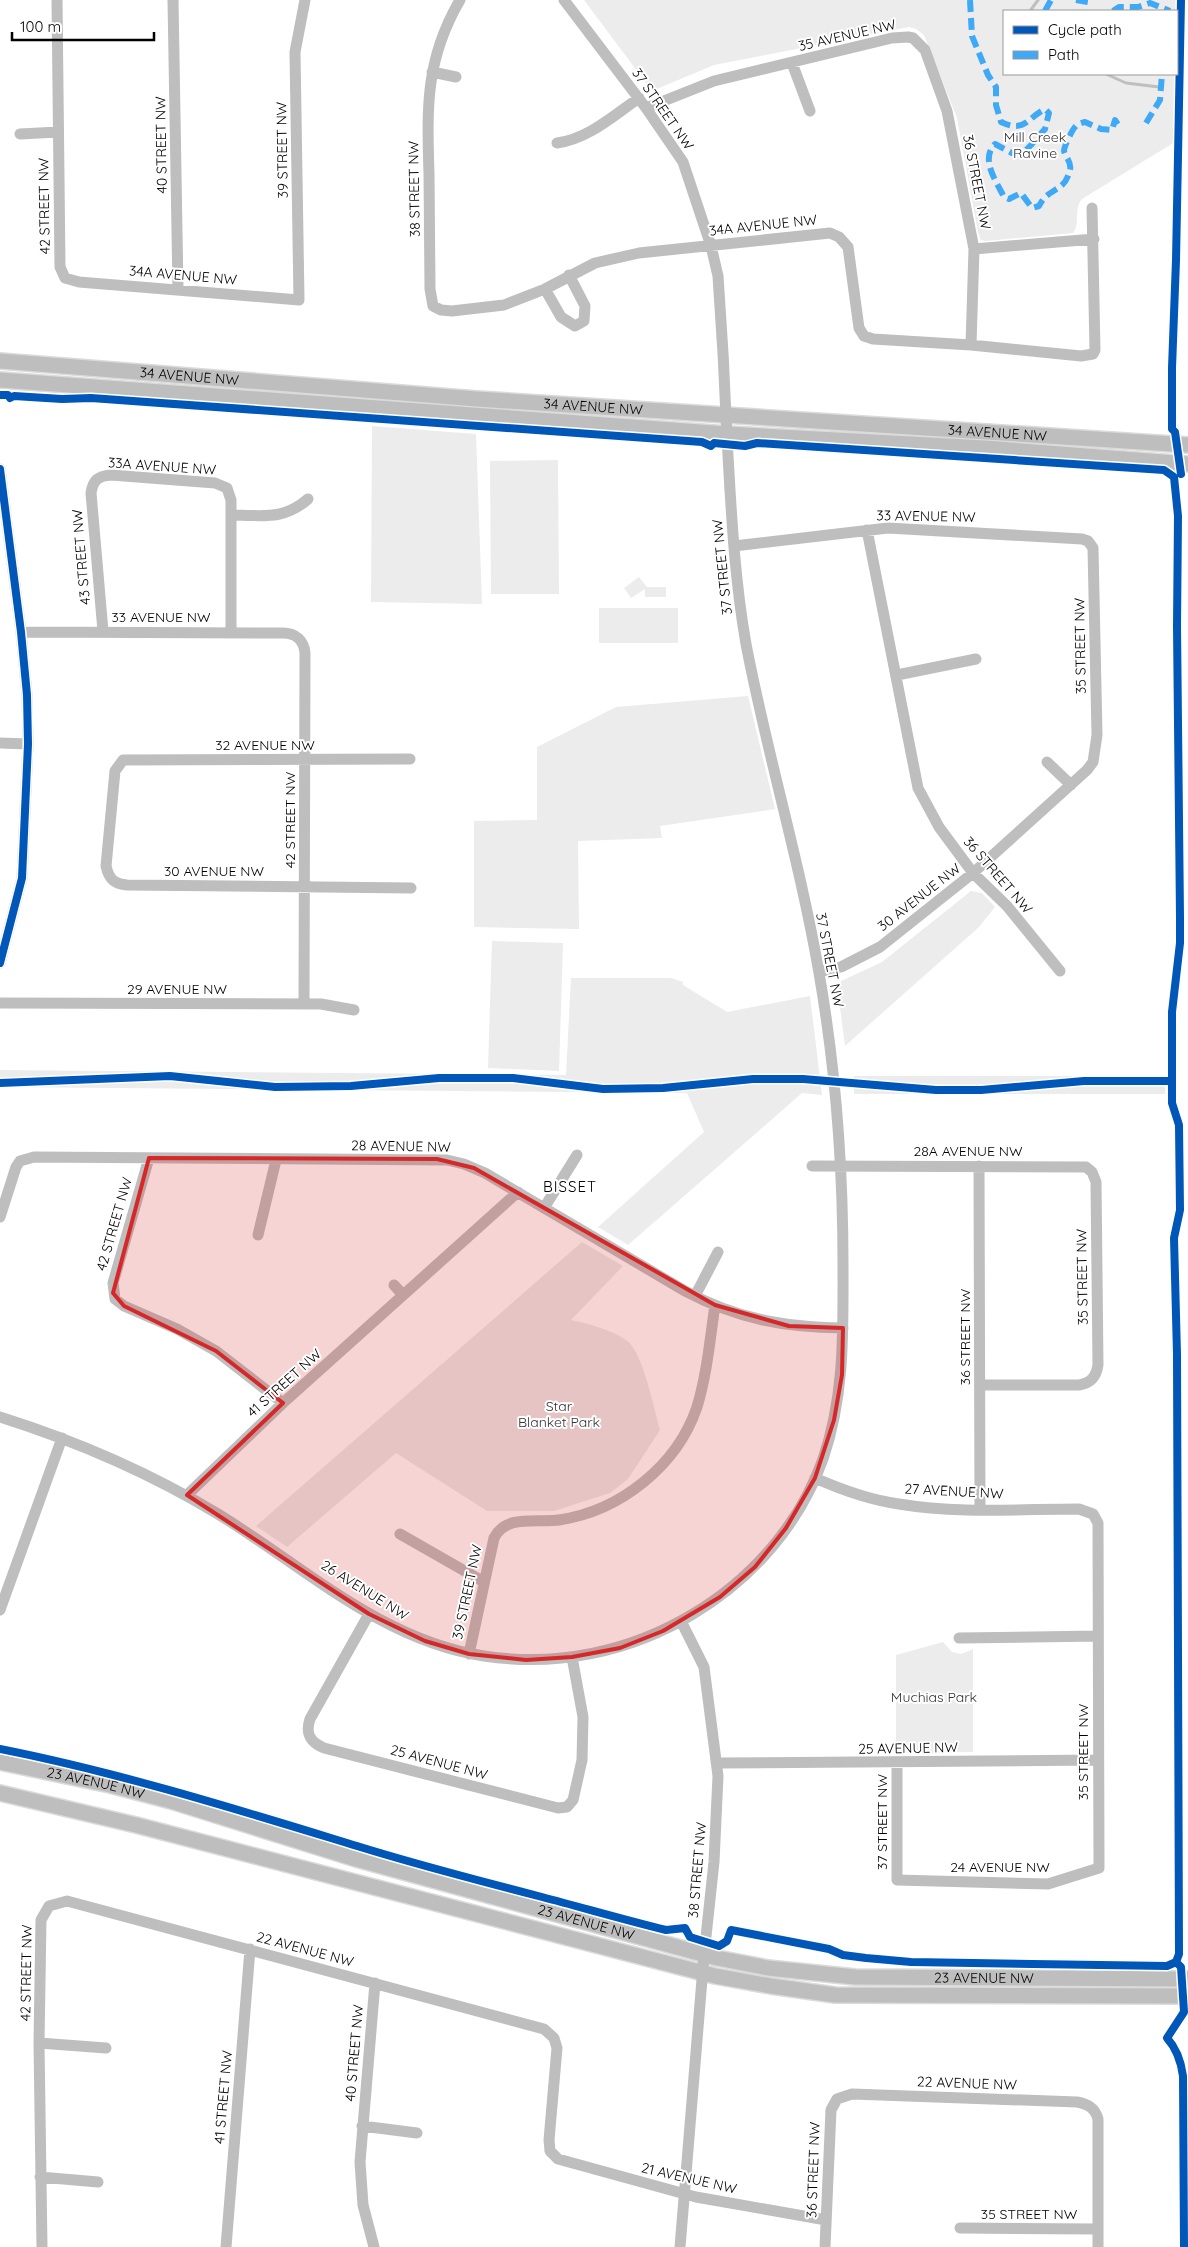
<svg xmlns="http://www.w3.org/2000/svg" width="1188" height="2247" viewBox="0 0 1188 2247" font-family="Quicksand,sans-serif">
<rect width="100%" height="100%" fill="#fff"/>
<!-- green -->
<path fill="#ececec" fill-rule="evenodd" d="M584 0H1184L1183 137 1082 199C1073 209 1081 223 1073 233L986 241 981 240 978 232 957 118 924 35 916 29 909 27 714 65 652 91ZM1004 11H1177V74H1004Z
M372 426 476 434 482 604 371 602Z
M558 460 559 594H491L490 461Z
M639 577 647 587H666V597H645V589L631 598 624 588Z
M599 608H678V643H599Z
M748 696 775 809 660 826 662 838 578 841 579 929 474 927V821L537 820V747L616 707Z
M971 891 982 893 995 907 978 928 845 1046 838 991 841 981 882 962Z
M492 941 563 943 559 1071 488 1068Z
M571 978H671L683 982V985L727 1012 810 996 822 1095 802 1093 628 1245 598 1227 704 1132 687 1093 0 1087V1070L566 1075Z
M854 1076H1165V1094H854Z
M582 1242 623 1266 571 1320C589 1324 610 1329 626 1340 643 1351 654 1409 660 1430L628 1479 610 1493 554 1511H487L396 1453 287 1547 256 1526Z
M943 1642 952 1652 961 1654 973 1649V1752L896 1753V1655Z"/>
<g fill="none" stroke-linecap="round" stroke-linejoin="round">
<!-- stream -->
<path stroke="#bfbfbf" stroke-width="3" d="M1030 11 1038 0
M1106 74 1126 83 1159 87"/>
<!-- major casing -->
<g stroke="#dbdbdb" stroke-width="18">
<g id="major">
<path id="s1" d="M0 361 477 399 1188 445"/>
<path d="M0 380 727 434 985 448 1188 464"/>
<path id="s2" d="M0 1762 110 1785 171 1801 356 1859 717 1958 768 1968 855 1977 1188 1979"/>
<path d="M0 1793 136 1825 715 1976 771 1986 835 1995 1188 1996"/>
</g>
</g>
<!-- minor -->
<path stroke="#bebebe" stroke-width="11" d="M57 0 60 267 65 278 79 282 299 300 295 52 305 0
M173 0 178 289
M460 0C425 60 427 108 429 174 429 212 430 251 430 289L433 306 441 310 452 311 504 305 545 289 595 263 639 253 830 233 839 237 848 247 859 328 864 336 873 339 971 345 1081 356 1093 354 1095 350 1092 208
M792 63 810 111
M432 72 456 77
M646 108 714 81 892 38 908 37 913 38 925 50 947 111 974 249 971 345
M20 134 58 132
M557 143C588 139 613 116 639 98
M974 249 1094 239
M545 289 561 317 575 326 584 321 585 306 569 275
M0 469 21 632 27 695 28 744 22 878 0 963
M231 515C262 515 283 521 308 499
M867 530 918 788 939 827 973 873 1007 906 1060 971
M734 546 888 528 1082 539 1088 541 1093 548 1097 735 1093 762 1087 770 973 873 880 947 841 967 819 972
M103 631 91 493C93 480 98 476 111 475L215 483 227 488 231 500V632
M21 632 283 633C296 633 304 641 305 653L304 1004
M897 675 976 659
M0 743 28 744
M410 759 123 760 115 771 106 866C109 879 114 884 127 885L411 888
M1047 762 1071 785
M0 1003 321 1004 354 1010
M149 1158 113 1283 115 1299 124 1306 177 1329 216 1351 283 1403
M812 1166 1086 1167 1092 1172 1096 1182 1098 1365C1096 1377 1091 1383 1079 1385H980
M979 1166 980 1509
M544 1208 577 1155
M0 1217 16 1167 20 1161 34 1157 447 1160 464 1164 485 1173 685 1291C737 1319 784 1327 843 1328
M258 1235 276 1160
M394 1285 403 1295
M695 1296 718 1252
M0 1417C76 1441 150 1473 218 1514 303 1566 382 1641 484 1656 557 1667 630 1652 693 1614 752 1579 800 1524 823 1459 845 1395 843 1332 843 1265 843 1168 836 1070 819 973 800 862 767 754 746 644 734 576 731 507 727 438 725 384 722 330 718 276L711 246 683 162 646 108 564 0
M815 1478C842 1490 870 1500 899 1504 958 1514 1020 1509 1079 1509L1093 1514 1098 1523 1099 1868 1048 1884 897 1880V1763
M187 1495 283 1403 518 1192
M400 1534 484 1582
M0 1610 62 1438
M369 1614 310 1719C305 1734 310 1742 324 1748L558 1808 567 1807 573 1800 582 1760 583 1717 572 1657
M959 1638 1098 1636
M469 1654 494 1538C506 1514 537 1523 559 1520 620 1511 677 1466 697 1407 707 1374 710 1339 715 1305
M717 1763 1098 1760
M39 2043 106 2048
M362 2126 417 2133
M40 2177 98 2182
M960 2228 1098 2229
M42 2247 39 2043 41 1920 49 1906 67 1901 544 2029 554 2038 557 2048 549 2140 550 2151 558 2159 696 2197 826 2220
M226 2247 250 1949
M374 2247 363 2205 360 2162 375 1983
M680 2247 704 1955 714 1862 718 1776 704 1667 681 1621
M825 2247 831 2110 837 2099 852 2094 1077 2102C1088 2104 1095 2108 1098 2119V2247"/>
<!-- major -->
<use href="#major" stroke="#bebebe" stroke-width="15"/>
<!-- quiet -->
<path stroke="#3fa9f5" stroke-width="6" stroke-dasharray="12 6" stroke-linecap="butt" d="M970 0 972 36 988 75 996 87V105L1001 122C1025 133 1026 119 1045 109L1049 113 1045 129 1031 145 1025 151 1012 153 995 144C980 159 996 181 1004 197L1009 199 1021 193 1032 208 1039 206C1048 188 1062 192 1068 176 1074 162 1067 161 1064 151 1063 149 1072 130 1075 127 1077 124 1081 123 1085 122L1101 129 1112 130 1115 120 1121 129
M1076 0 1088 2 1091 0
M1045 11 1051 0
M1113 11 1119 7H1138L1150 3 1170 11
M1146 123 1160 100 1162 74"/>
<!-- cycleway casing -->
<g stroke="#fff" stroke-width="11">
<path id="cycleway" d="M0 395H8L10 398 14 396 62 399 91 398 702 442 711 446 714 443 745 446 757 443 1164 470 1174 477 1178 516 1177 626 1180 917V943L1172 1012V1103L1179 1125 1180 1210 1174 1238 1177 1354 1179 1954 1176 1962 1167 1966 911 1962 866 1958 843 1955 829 1949 731 1930 727 1941 719 1946 690 1937 685 1928 666 1930C625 1920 584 1908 542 1897 480 1881 418 1865 357 1846 239 1810 121 1773 0 1749
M0 469 21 632 27 695 28 744 22 878 0 963
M1181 474 1175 432 1172 429V368L1176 260 1181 0
M0 1083 170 1076 275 1087 351 1086 439 1078H513L603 1089 663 1088 753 1079H803L936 1090H981L1084 1081H1172
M1176 1962 1181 1967 1184 2012 1167 2038C1177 2049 1181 2061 1183 2076L1184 2247"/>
</g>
<!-- cycleway -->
<use href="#cycleway" stroke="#0057b8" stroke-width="8"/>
</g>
<!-- marked area -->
<path fill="#d62828" fill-opacity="0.2" stroke="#d62828" stroke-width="4" stroke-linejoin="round" d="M149 1158 437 1159 474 1168 715 1305 789 1326 843 1328 842 1375 834 1420 815 1478 786 1528 755 1567 720 1597 663 1631 620 1648 572 1657 526 1660 469 1654 425 1641 369 1614 187 1495 283 1403 216 1351 124 1306 113 1293Z"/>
<g text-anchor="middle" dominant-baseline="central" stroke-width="4" stroke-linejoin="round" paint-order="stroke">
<!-- street labels -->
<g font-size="14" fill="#000" stroke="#fff">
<text transform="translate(847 35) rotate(-13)">35 AVENUE NW</text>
<text transform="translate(663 109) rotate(55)">37 STREET NW</text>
<text transform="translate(161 145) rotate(-91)">40 STREET NW</text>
<text transform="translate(282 150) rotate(-91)">39 STREET NW</text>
<text transform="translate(977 182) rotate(79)">36 STREET NW</text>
<text transform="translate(414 189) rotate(-91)">38 STREET NW</text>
<text transform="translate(44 206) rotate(-91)">42 STREET NW</text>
<text transform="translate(763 225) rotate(-6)">34A AVENUE NW</text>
<text transform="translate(183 275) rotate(5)">34A AVENUE NW</text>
<text stroke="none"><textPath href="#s1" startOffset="190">34 AVENUE NW</textPath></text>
<text stroke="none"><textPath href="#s1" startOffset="595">34 AVENUE NW</textPath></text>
<text stroke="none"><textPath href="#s1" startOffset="1000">34 AVENUE NW</textPath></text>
<text transform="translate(162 466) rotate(4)">33A AVENUE NW</text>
<text transform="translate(926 516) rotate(1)">33 AVENUE NW</text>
<text transform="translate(81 557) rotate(-95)">43 STREET NW</text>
<text transform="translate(722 567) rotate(-96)">37 STREET NW</text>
<text x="161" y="617">33 AVENUE NW</text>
<text transform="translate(1080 646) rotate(-91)">35 STREET NW</text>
<text x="265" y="745">32 AVENUE NW</text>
<text transform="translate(290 820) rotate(-90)">42 STREET NW</text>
<text x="214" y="871">30 AVENUE NW</text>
<text transform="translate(998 875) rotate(49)">36 STREET NW</text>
<text transform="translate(919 897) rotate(-38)">30 AVENUE NW</text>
<text transform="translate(830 960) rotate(79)">37 STREET NW</text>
<text x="177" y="989">29 AVENUE NW</text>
<text transform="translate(401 1146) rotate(1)">28 AVENUE NW</text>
<text x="968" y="1151">28A AVENUE NW</text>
<text transform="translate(114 1224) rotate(-74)">42 STREET NW</text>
<text transform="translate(1082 1277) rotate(-91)">35 STREET NW</text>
<text transform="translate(965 1337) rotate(-90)">36 STREET NW</text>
<text transform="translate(284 1383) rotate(-42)">41 STREET NW</text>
<text transform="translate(954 1491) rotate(3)">27 AVENUE NW</text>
<text transform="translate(365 1590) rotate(32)">26 AVENUE NW</text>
<text transform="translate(467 1592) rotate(-78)">39 STREET NW</text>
<text transform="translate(908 1748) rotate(-1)">25 AVENUE NW</text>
<text transform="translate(1083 1752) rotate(-90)">35 STREET NW</text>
<text transform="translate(439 1762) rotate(15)">25 AVENUE NW</text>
<text stroke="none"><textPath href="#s2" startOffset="98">23 AVENUE NW</textPath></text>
<text transform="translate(882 1822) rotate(-90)">37 STREET NW</text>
<text x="1000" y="1867">24 AVENUE NW</text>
<text transform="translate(697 1870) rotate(-85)">38 STREET NW</text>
<text stroke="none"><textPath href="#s2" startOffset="608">23 AVENUE NW</textPath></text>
<text transform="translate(305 1949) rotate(15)">22 AVENUE NW</text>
<text transform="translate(26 1973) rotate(-89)">42 STREET NW</text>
<text stroke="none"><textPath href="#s2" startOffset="1012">23 AVENUE NW</textPath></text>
<text transform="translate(354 2053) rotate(-85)">40 STREET NW</text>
<text transform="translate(967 2083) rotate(2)">22 AVENUE NW</text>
<text transform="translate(223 2097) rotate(-85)">41 STREET NW</text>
<text transform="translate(813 2170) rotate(-88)">36 STREET NW</text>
<text transform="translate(689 2178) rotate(13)">21 AVENUE NW</text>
<text x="1029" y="2214">35 STREET NW</text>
</g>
<!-- park labels -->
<g font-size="14" fill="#333" stroke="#fff">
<text x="1035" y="137">Mill Creek<tspan x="1035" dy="16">Ravine</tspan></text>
<text x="559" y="1406">Star<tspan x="559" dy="16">Blanket Park</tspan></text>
<text x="934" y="1697">Muchias Park</text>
</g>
<!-- neighbourhood labels -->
<g font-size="15" letter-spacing="1" fill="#000" stroke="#fff">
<text x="570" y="1186">BISSET</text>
</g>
</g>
<!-- legend -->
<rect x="1003" y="10" width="175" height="65" fill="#ffffff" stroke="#999999"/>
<rect x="1013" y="26" width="25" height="8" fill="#0057b8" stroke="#999999"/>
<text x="1048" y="35" font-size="15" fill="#000000">Cycle path</text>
<rect x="1013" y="51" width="25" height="8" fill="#3fa9f5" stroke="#999999"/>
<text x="1048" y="60" font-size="15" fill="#000000">Path</text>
<!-- scale -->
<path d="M12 32v8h142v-8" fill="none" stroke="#000000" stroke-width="2.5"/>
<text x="20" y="32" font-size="15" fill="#000000" stroke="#ffffff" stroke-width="4" paint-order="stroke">100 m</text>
</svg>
